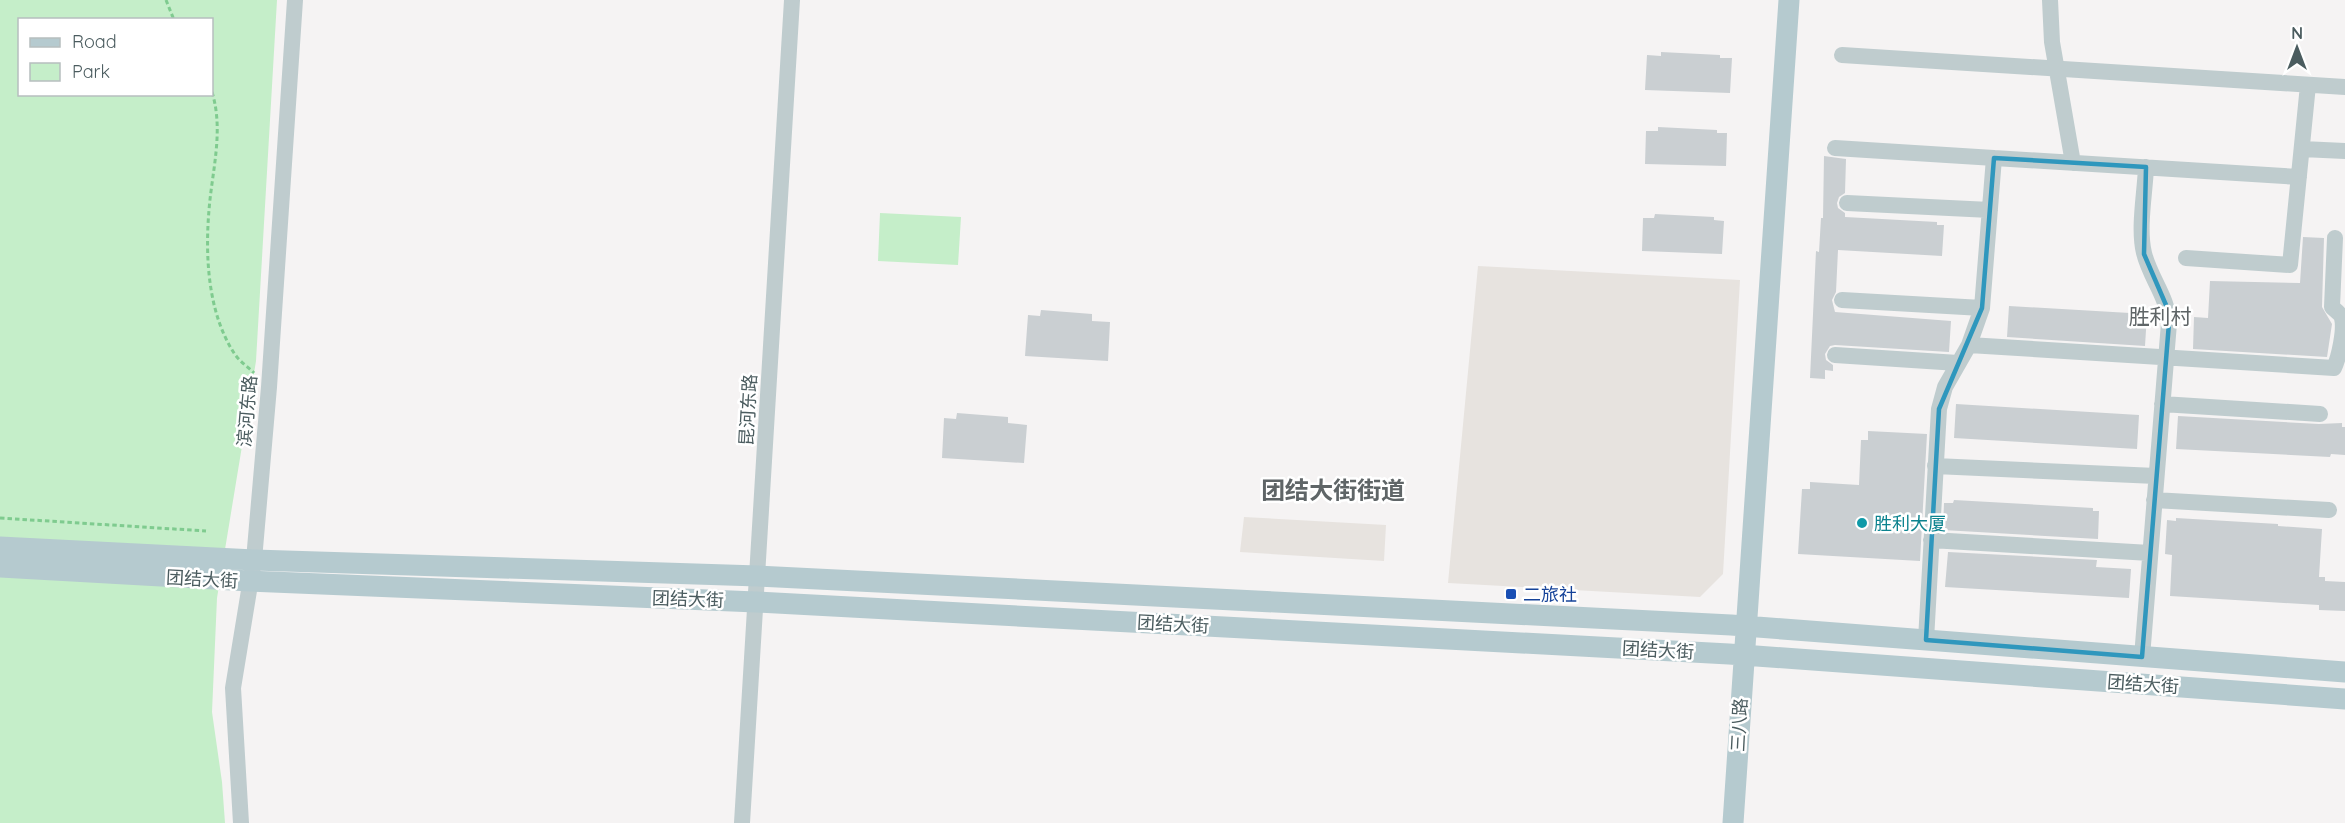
<svg xmlns="http://www.w3.org/2000/svg" width="2345" height="823" viewBox="0 0 2345 823" font-family="Quicksand,'Noto Sans SC',sans-serif">
<rect width="100%" height="100%" fill="#f5f3f3"/>
<!-- commercial -->
<path fill="#e7e3df" d="M1478 266 1740 280 1723 574 1700 597 1448 583Z
M1244 517 1386 525 1384 561 1240 552Z"/>
<!-- green -->
<path fill="#c5eec9" fill-rule="evenodd" d="M0 0H277L256 361 217 598 212 712 222 782 225 823H0ZM20 20H212V94H20Z
M880 213 961 217 958 265 878 261Z"/>
<!-- building -->
<path fill="#cacfd2" d="M1661 52 1720 55V58H1732L1730 93 1645 90 1647 55 1661 56Z
M1658 127 1717 130V133H1727L1726 166 1645 164 1646 131H1658Z
M1824 156 1846 159 1845 193 1839 197 1837 203 1838 208 1845 213V217L1937 222V225H1944L1942 256 1838 250 1836 292 1832 300 1835 312 1951 321 1949 352 1835 345 1830 346 1825 354 1826 360 1833 365V371L1825 370V379L1810 378 1816 251 1819 252 1821 218H1823Z
M1655 214 1714 217V220L1724 221 1722 254 1642 251 1643 218H1654Z
M2303 237 2324 238 2322 307 2332 324 2327 357 2193 349 2194 317 2208 318 2210 281 2300 283Z
M2009 306 2147 314 2145 346 2007 337Z
M1041 310 1092 314V321L1110 322 1108 361 1025 356 1028 315 1040 316Z
M1956 404 2139 415 2137 449 1954 438Z
M957 413 1008 417V423L1027 425 1024 463 942 458 944 418 956 419Z
M2178 416 2319 424 2342 423V427H2345V455L2331 454 2330 457 2176 449Z
M1868 431 1927 434 1920 561 1798 554 1802 489H1810V482L1859 485 1861 440H1868Z
M1954 500 2093 508V511H2099L2098 539 1943 530 1944 503H1953Z
M2176 518 2278 524V526L2322 529 2319 577H2325V581L2345 582V611L2319 610V605L2170 596 2172 555 2165 554 2167 520 2176 521Z
M1948 552 2097 560 2096 567 2131 569 2129 598 1945 587Z"/>
<g fill="none" stroke-linecap="round" stroke-linejoin="round">
<!-- path -->
<path stroke="#7fcb8f" stroke-width="3" stroke-dasharray="4.5 3" stroke-linecap="butt" d="M166 0 174 20
M212 92C224 131 212 171 209 210 205 257 208 313 234 353 239 361 248 367 254 373
M0 518 206 531"/>
<!-- minor -->
<path stroke="#bfccce" stroke-width="16" d="M2050 0 2052 42 2073 163
M1842 55 2345 87
M1835 148 2299 177
M2302 149 2345 151
M1847 203 1990 210
M2186 258 2290 265 2308 85
M1842 300 1982 308
M1969 345 2334 368C2339 357 2345 330 2342 318 2341 314 2335 310 2332 307L2335 238
M1835 355 1958 363
M2162 404 2320 414
M1935 466 2156 476
M2154 500 2329 510
M1931 540 2150 553
M1926 640 1939 409 1945 387 1969 345 1982 308 1994 158
M2142 657 2169 323C2168 297 2150 278 2144 253 2138 228 2145 193 2146 167
M241 823 233 688 254 560 269 387 295 0
M742 823 792 0"/>
<!-- major -->
<path stroke="#b5cacf" stroke-width="21" d="M0 547 254 560 758 576 1731 625 2345 672
M0 567 250 581 756 602 1729 654 2345 699
M1733 823 1789 0"/>
</g>
<!-- marked area -->
<path fill="none" stroke="#2f97bd" stroke-width="4.5" stroke-linejoin="round" d="M1994 158 2146 167 2144 254 2166 305 2169 323 2142 657 1926 640 1939 409 1982 308Z"/>
<!-- markers -->
<circle fill="#0f9aa8" stroke="#fff" stroke-width="2" cx="1862" cy="523" r="6"/>
<rect fill="#1a4fb4" stroke="#fff" stroke-width="2" x="1505" y="588" width="12" height="12" rx="3"/>
<g text-anchor="middle" dominant-baseline="central" stroke-width="5" stroke-linejoin="round" paint-order="stroke">
<!-- street labels -->
<g font-size="18" fill="#4b5c5f" stroke="#fff">
<text transform="translate(748 410) rotate(-87)">昆河东路</text>
<text transform="translate(247 411) rotate(-85)">滨河东路</text>
<text transform="translate(202 579) rotate(3)">团结大街</text>
<text transform="translate(688 599) rotate(2)">团结大街</text>
<text transform="translate(1173 624) rotate(3)">团结大街</text>
<text transform="translate(1658 650) rotate(3)">团结大街</text>
<text transform="translate(2143 684) rotate(4)">团结大街</text>
<text transform="translate(1739 725) rotate(-87)">三八路</text>
</g>
<!-- culture labels -->
<g font-size="18" fill="#0d838f" stroke="#fff" text-anchor="start">
<text x="1874" y="523">胜利大厦</text>
</g>
<!-- transit labels -->
<g font-size="18" fill="#164399" stroke="#fff" text-anchor="start">
<text x="1523" y="594">二旅社</text>
</g>
<!-- quarter labels -->
<g font-size="21" fill="#5f6567" stroke="#fff">
<text x="2160" y="316">胜利村</text>
</g>
<!-- district labels -->
<g font-size="24" font-weight="bold" fill="#5f6567" stroke="#fff">
<text x="1333" y="490">团结大街街道</text>
</g>
</g>
<!-- legend -->
<rect x="18" y="18" width="195" height="78" fill="#ffffff" stroke="#b7bebf" stroke-width="1.5"/>
<rect x="30" y="38" width="30" height="9" fill="#b5cacf" stroke="#b7bebf" stroke-width="1.5"/>
<text x="72" y="48" font-size="18" fill="#4b5c5f">Road</text>
<rect x="30" y="63" width="30" height="18" fill="#c5eec9" stroke="#b7bebf" stroke-width="1.5"/>
<text x="72" y="78" font-size="18" fill="#4b5c5f">Park</text>
<!-- north arrow -->
<g transform="translate(2297 48)" stroke="#ffffff" stroke-width="4.5" paint-order="stroke">
<path d="M0-4.5L10 22L0 15L-10 22Z" fill="#4b5c5f"/>
<text y="-9" font-size="16" font-weight="bold" text-anchor="middle" fill="#4b5c5f">N</text>
</g>
</svg>
